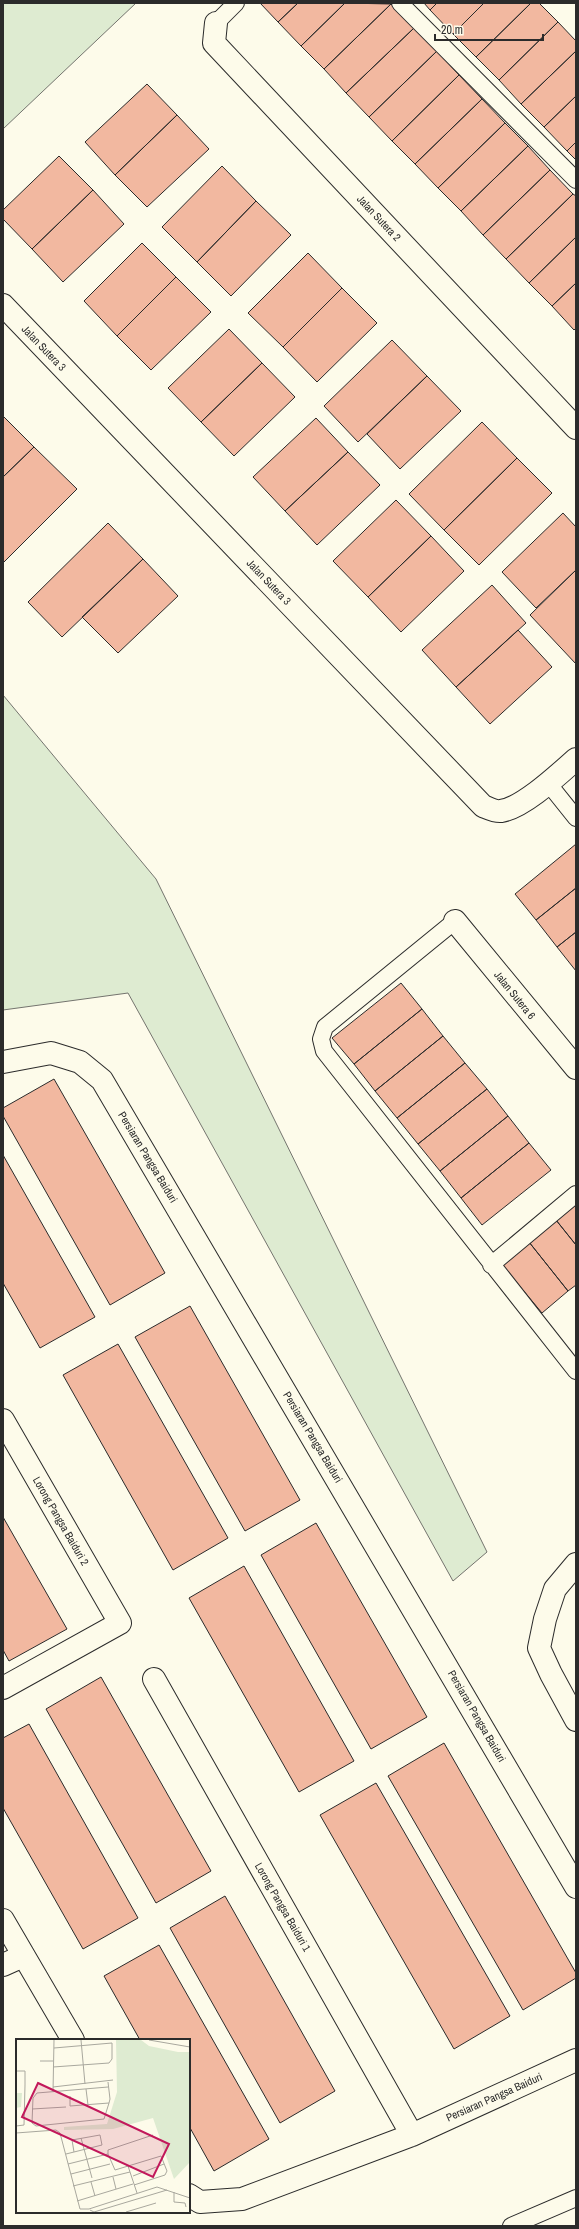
<svg xmlns="http://www.w3.org/2000/svg" width="579" height="2229" viewBox="0 0 579 2229" font-family="'Archivo Narrow',sans-serif">
<rect width="100%" height="100%" fill="#fdfbea"/>
<!-- green -->
<path fill="#deebd1" stroke="#74746e" d="M3 3H136L3 129Z
M3 695 156 879 487 1552 453 1581 128 993 3 1010Z"/>
<!-- building -->
<path fill="#f2b8a0" stroke="#2b2b2b" d="M260 3H298L278 22Z
M298 3H345L301 46 278 22Z
M345 3 391 4 324 69 301 46Z
M424 3H437L430 10Z
M437 3H484L453 34 430 10Z
M484 3H531L476 57 453 34Z
M531 3H539L558 22 499 80 476 57Z
M391 4 414 28 346 93 324 69Z
M558 22 576 41V51L521 104 499 80Z
M414 28 437 51 369 117 346 93Z
M437 51 459 75 392 141 369 117Z
M576 51V96L544 127 521 104Z
M459 75 482 99 415 164 392 141Z
M147 84 177 115 115 175 85 142Z
M576 96V142L567 151 544 127Z
M482 99 505 123 438 188 415 164Z
M177 115 209 149 147 207 115 175Z
M505 123 528 146 461 211 438 188Z
M576 142V160L567 151Z
M528 146 550 170 483 235 461 211Z
M59 156 93 190 32 249 3 219V210Z
M222 166 256 201 197 262 162 227Z
M550 170 573 194 506 259 483 235Z
M93 190 124 224 63 282 32 249Z
M573 194 576 196V237L529 283 506 259Z
M256 201 291 235 231 296 197 262Z
M576 237V283L552 306 529 283Z
M142 243 176 277 117 336 84 301Z
M308 253 342 288 283 347 248 313Z
M176 277 211 312 151 370 117 336Z
M576 283V328L574 330 552 306Z
M342 288 377 323 317 382 283 347Z
M229 329 262 363 201 422 168 388Z
M392 340 427 376 358 442 324 406Z
M262 363 295 397 234 456 201 422Z
M427 376 461 411 400 469 367 434Z
M3 416 34 447 3 477Z
M316 418 348 452 285 511 253 477Z
M482 422 517 458 444 530 409 494Z
M34 447 77 489 3 563V477Z
M348 452 380 485 317 545 285 511Z
M517 458 552 493 479 565 444 530Z
M396 500 431 536 368 597 333 561Z
M563 513 576 527V570L536 608 502 572Z
M108 523 143 559 62 637 28 602Z
M431 536 464 571 401 632 368 597Z
M143 559 178 596 118 653 82 617Z
M576 570V664L530 615Z
M492 585 526 623 456 687 422 650Z
M518 630 552 667 490 724 456 687Z
M576 844V888L536 920 515 894Z
M576 888V932L557 947 536 920Z
M576 932V971L557 947Z
M401 983 422 1009 354 1064 332 1038Z
M422 1009 443 1036 375 1091 354 1064Z
M443 1036 465 1063 397 1118 375 1091Z
M465 1063 487 1089 418 1144 397 1118Z
M54 1079 165 1273 110 1305 3 1116V1108Z
M487 1089 508 1116 440 1171 418 1144Z
M508 1116 529 1143 461 1198 440 1171Z
M529 1143 551 1170 482 1225 461 1198Z
M3 1155 95 1317 40 1348 3 1283Z
M576 1195V1245L552 1215Z
M552 1215 576 1245V1285L568 1291 525 1237Z
M525 1237 568 1291 542 1313 497 1259Z
M190 1306 300 1500 245 1531 135 1337Z
M118 1344 228 1538 173 1570 63 1375Z
M3 1517 67 1629 9 1661 3 1650Z
M316 1523 427 1717 371 1749 261 1555Z
M244 1566 354 1761 299 1792 189 1598Z
M101 1677 211 1871 156 1903 46 1709Z
M29 1724 138 1918 83 1949 3 1808V1738Z
M444 1743 576 1973V1978L523 2010 388 1776Z
M376 1783 510 2016 454 2049 320 1815Z
M225 1896 335 2091 280 2123 170 1928Z
M159 1945 269 2139 214 2171 189 2126V2040H140L104 1976Z"/>
<g fill="none" stroke-linecap="round" stroke-linejoin="round">
<!-- service casing -->
<g stroke="#2b2b2b" stroke-width="18">
<path id="service" d="M400 3 576 180
M216 23 236 3
M548 783 576 818
M455 921 325 1027 321 1039 324 1051 576 1371
M491 1265 576 1194
M511 2226 576 2198"/>
</g>
<!-- minor casing -->
<g stroke="#2b2b2b" stroke-width="24">
<path id="minor" d="M216 23 214 43 576 428
M3 305 483 806C488 808 496 812 501 811 523 808 559 774 576 759
M455 921 576 1068
M3 1062 51 1053 80 1062 102 1080 576 1887
M3 1420 120 1623 3 1688
M576 1564 555 1589 545 1619 539 1648 551 1674 576 1720
M154 1679 412 2135
M3 1920 73 2040
M3 1965 23 1956
M189 2195 200 2202 242 2199 412 2135 576 2060"/>
</g>
<!-- service -->
<use href="#service" stroke="#fdfbea" stroke-width="16"/>
<!-- minor -->
<use href="#minor" stroke="#fdfbea" stroke-width="22"/>
</g>
<g text-anchor="middle" dominant-baseline="central" stroke-width="3" stroke-linejoin="round" paint-order="stroke">
<!-- street labels -->
<g font-size="11" fill="#2b2b2b" stroke="#fdfbea">
<text transform="translate(379 218) rotate(47)">Jalan Sutera 2</text>
<text transform="translate(44 348) rotate(46)">Jalan Sutera 3</text>
<text transform="translate(269 582) rotate(46)">Jalan Sutera 3</text>
<text transform="translate(515 995) rotate(51)">Jalan Sutera 6</text>
<text transform="translate(148 1157) rotate(59)">Persiaran Pangsa Baiduri</text>
<text transform="translate(313 1437) rotate(59)">Persiaran Pangsa Baiduri</text>
<text transform="translate(61 1521) rotate(60)">Lorong Pangsa Baiduri 2</text>
<text transform="translate(477 1716) rotate(60)">Persiaran Pangsa Baiduri</text>
<text transform="translate(283 1907) rotate(60)">Lorong Pangsa Baiduri 1</text>
<text transform="translate(494 2097) rotate(-24)">Persiaran Pangsa Baiduri</text>
</g>
</g>
<!-- overview -->
<g transform="translate(16 2039)">
<rect width="174" height="174" fill="#fdfbea"/>
<path d="M100 1H125L133 7 162 13H174V123L158 140 137 79 97 90 48 91V88L91 85 101 53ZM0 54H6L5 68 0 69Z" fill="#deebd1"/>
<path fill="none" stroke="#a9a89e" stroke-width="1" d="M65 1 69 45M133 1 174 8M24 22H37M37 28 93 24 96 20V4L38 9M0 32H9V46L8 86 0 87M92 43 94 60 93 64 88 80 20 87 16 84 17 59 21 54 92 48M37 48 97 41M70 50 72 66M37 53 38 1M54 57V67L93 64M16 70 50 68M0 94 40 91 44 94 64 170H73L141 148 174 159M65 99 76 139M50 115 86 106 84 96 56 101 58 113M92 115 99 131 145 117 151 132 149 136 118 146M92 115V111L137 96M52 125 92 115M112 127 121 154M55 135 94 125M117 137 148 125M97 138 100 150M75 143 79 157M57 147 114 133M158 153V163L169 164 170 168M61 162 117 145M74 171 78 173 151 151M110 173 140 164"/>
<path fill="#c2185b" fill-opacity="0.15" stroke="#c2185b" stroke-width="2" d="M22 44 153 105 137 138 6 78Z"/>
<rect width="174" height="174" fill="none" stroke="#2b2b2b" stroke-width="2"/>
</g>
<!-- border -->
<rect width="579" height="2229" fill="none" stroke="#2b2b2b" stroke-width="8"/>
<!-- scale -->
<path d="M435 34v6h108v-6" fill="none" stroke="#2b2b2b" stroke-width="2"/>
<text x="441" y="34" font-size="12" fill="#2b2b2b" stroke="#fdfbea" stroke-width="3" paint-order="stroke">20 m</text>
</svg>
